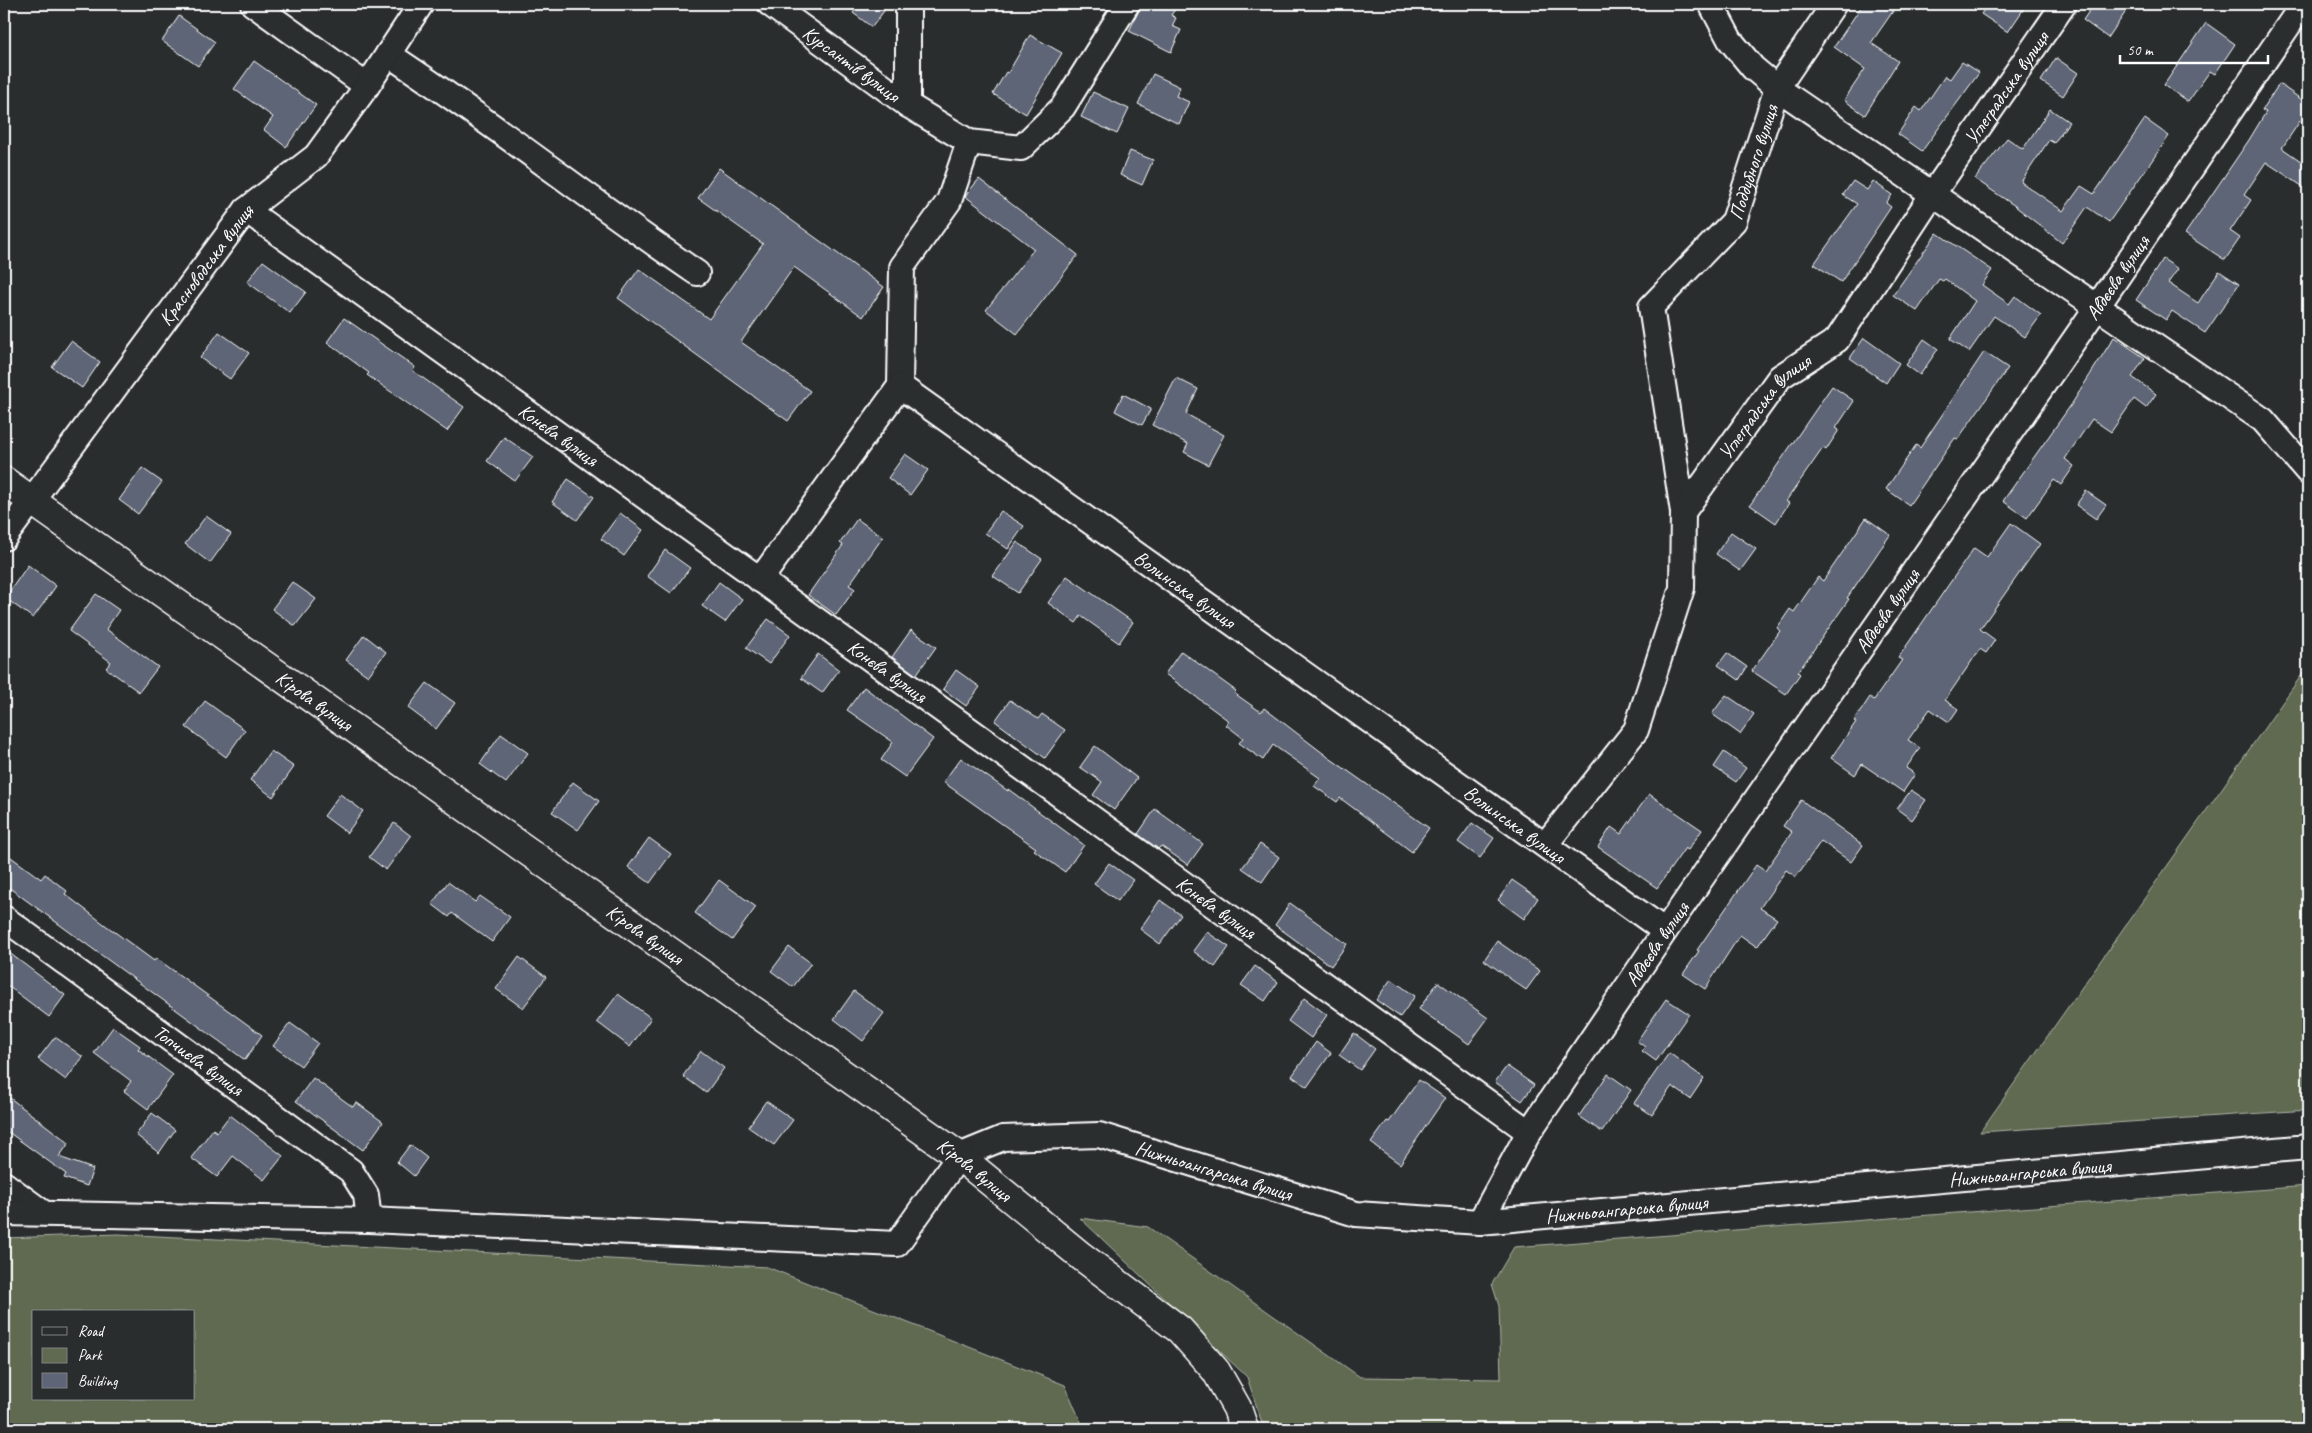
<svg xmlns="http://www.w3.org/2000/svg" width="2312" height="1433" viewBox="0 0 2312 1433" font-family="Caveat,sans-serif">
<rect width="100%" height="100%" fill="#2a2d2e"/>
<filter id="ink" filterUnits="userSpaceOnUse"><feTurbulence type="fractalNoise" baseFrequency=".02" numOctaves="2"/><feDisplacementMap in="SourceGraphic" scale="10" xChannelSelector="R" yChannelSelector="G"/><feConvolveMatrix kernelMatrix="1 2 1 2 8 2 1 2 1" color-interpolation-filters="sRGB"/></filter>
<g filter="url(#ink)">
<!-- green -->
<path fill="#5f6a51" stroke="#afb4a8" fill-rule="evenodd" d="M2308 666V1110L1980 1132Z
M2308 1186V1429H1264L1247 1377 1080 1218 1148 1227 1360 1377 1501 1379 1499 1306 1492 1284 1514 1247Z
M118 1234 767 1267 1065 1385 1084 1429H4V1238ZM34 1312H194V1399H34Z"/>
<!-- building -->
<path fill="#5d6576" stroke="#fff" d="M860 4H889L872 27 853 13Z
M1142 4H1179L1171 15 1176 18 1172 26 1181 30 1171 52 1129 31Z
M1863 4H1898L1871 43 1898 61 1865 115 1844 100 1865 69 1834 47Z
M1988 4H2027L2008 32 1981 14Z
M2094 4H2131L2108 38 2083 20Z
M179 16 215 42 198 66 162 41Z
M2206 23 2235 44 2215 74 2210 71 2188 102 2164 85Z
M1030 35 1062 53 1026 114 993 94 1006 72 1008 73Z
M2056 58 2078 73 2063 96 2041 81Z
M254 61 316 105 286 147 264 130 273 117 234 89Z
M1962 62 1979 73 1922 151 1898 134 1916 107 1921 111 1945 76 1950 79Z
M1153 74 1180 87 1176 96 1189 102 1179 124 1138 104Z
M2279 84 2308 104V127L2300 121 2282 148 2308 166V190L2266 162 2244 195 2251 200 2230 231 2240 238 2225 260 2185 234 2249 140 2266 112 2262 110Z
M1093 92 1129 109 1117 134 1081 117Z
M2050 109 2069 122 2054 143 2049 140 2021 182 2063 211 2081 186 2094 194 2145 119 2169 136 2109 222 2087 207 2062 243 2015 206 1975 179 2007 138 2023 149Z
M1130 151 1153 160 1142 185 1120 175Z
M719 168 884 287 863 317 794 267 741 342 810 391 788 421 618 298 639 269 709 319 763 244 698 198Z
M979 179 1078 255 1017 334 986 310 1034 249 965 196Z
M1853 181 1867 190 1873 181 1892 195 1886 203 1891 207 1841 282 1814 264 1857 204 1843 195Z
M1937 233 1992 270 1982 285 2009 304 2015 296 2041 315 2025 337 1994 316 1969 352 1950 339 1975 301 1945 279 1943 281 1939 279 1917 311 1893 295Z
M2163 259 2178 269 2168 283 2198 303 2219 271 2239 284 2205 333 2172 311 2166 320 2136 300Z
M263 261 306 292 290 313 247 282Z
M344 318 415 367 413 371 464 407 447 431 367 375 369 373 327 342Z
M219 332 249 353 230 379 200 358Z
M2114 337 2145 358 2132 377 2156 394 2146 408 2134 399 2111 432 2092 419 2065 459 2074 466 2061 485 2054 480 2027 518 2003 501 2071 405Z
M1864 338 1899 363 1886 383 1850 358Z
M1924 339 1938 349 1920 375 1906 365Z
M71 341 100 362 82 388 52 367Z
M1984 352 2008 368 1958 439 1955 438 1909 505 1886 489 1916 445 1920 448Z
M1176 378 1198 389 1186 414 1224 435 1208 465 1184 452 1188 444 1152 425Z
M1832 386 1854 401 1836 428 1839 430 1826 450 1823 448 1786 501 1789 503 1776 523 1750 505Z
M1123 394 1151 409 1142 425 1115 411Z
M504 437 533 457 515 481 487 461Z
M905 454 928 470 910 495 888 478Z
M142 468 162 482 138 514 119 500Z
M568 479 594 497 577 520 552 502Z
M2086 491 2106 505 2096 519 2076 505Z
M1001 511 1024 526 1008 549 985 533Z
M620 513 643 530 624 556 601 539Z
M206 516 231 534 210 563 185 544Z
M1866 518 1890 535 1847 598 1849 599 1798 672 1800 674 1786 694 1752 671 1780 631 1777 628 1790 609 1794 612 1818 577 1823 581Z
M857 519 883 537 849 585 855 589 836 615 808 595 843 545 840 543Z
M2011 523 2040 544 1980 629 1995 640 1986 653 1980 649 1945 700 1958 709 1949 722 1930 709 1908 740 1920 748 1906 768 1915 774 1903 792 1862 764 1855 775 1831 758 1856 722 1854 721 1870 697 1874 700 1902 660 1898 658 1974 548 1987 557Z
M1731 532 1756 549 1740 571 1716 554Z
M1017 542 1042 559 1018 593 993 576Z
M665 550 690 568 671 593 647 576Z
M28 565 56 586 33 618 5 598Z
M1067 576 1133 622 1119 643 1081 616 1076 623 1048 603Z
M292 582 316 599 295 626 272 609Z
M719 582 742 599 725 622 702 606Z
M96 594 119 610 106 629 158 667 139 692 106 668 111 662 69 631Z
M768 619 790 635 769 664 746 648Z
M911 630 936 647 916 675 892 657Z
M364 635 386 652 368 676 346 660Z
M1181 651 1236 691 1234 693 1261 712 1264 708 1328 757 1429 828 1412 852 1340 798 1337 802 1314 786 1320 778 1273 745 1263 760 1239 743 1243 738 1226 725 1229 721 1165 674Z
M1727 653 1747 667 1739 680 1718 665Z
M818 654 839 670 822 693 801 678Z
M956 670 980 687 966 706 943 689Z
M427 683 455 703 436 729 408 708Z
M864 687 933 739 905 777 881 760 893 742 847 710Z
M1726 695 1754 714 1740 734 1712 714Z
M1010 700 1038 719 1042 714 1065 730 1045 758 995 721Z
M205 701 245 730 226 757 186 727Z
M501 734 528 753 506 783 480 764Z
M1095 746 1137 778 1114 810 1093 795 1102 782 1080 767Z
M271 751 294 767 273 797 250 780Z
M1724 752 1746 768 1736 782 1714 767Z
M961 758 1008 791V789L1084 845 1065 872 1034 850 1036 848 943 782Z
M573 782 599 801 578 830 552 812Z
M1911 790 1926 800 1912 820 1897 809Z
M340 794 363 811 347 833 324 816Z
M1649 794 1702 830 1688 850 1685 848 1657 888 1598 847 1611 827 1621 834Z
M1801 800 1863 845 1851 862 1821 841 1796 877 1786 870 1760 908 1777 919 1757 947 1740 935 1705 989 1683 974 1699 951 1697 950 1756 865 1765 871 1792 832 1783 826Z
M1155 809 1203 844 1188 865 1161 846 1158 849 1138 834Z
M394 823 411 836 386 870 369 857Z
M1472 823 1494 838 1480 858 1458 842Z
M649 838 671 854 650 883 628 867Z
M1260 844 1279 857 1262 882 1242 868Z
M4 852 41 879 45 874 67 891 65 894 104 924 154 961 156 958 262 1035 245 1060 4 884Z
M1109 863 1133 880 1118 901 1094 884Z
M719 880 756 907 732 940 695 913Z
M1512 880 1538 898 1524 919 1498 900Z
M448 882 475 902 480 896 510 917 492 942 452 913 449 917 432 904Z
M1160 900 1181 915 1160 944 1140 929Z
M1290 903 1347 944 1331 966 1275 925Z
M1207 932 1229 947 1215 967 1193 951Z
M1497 941 1540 971 1526 990 1484 960Z
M789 947 811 963 793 987 771 971Z
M4 949 65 995 49 1017 4 983Z
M519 957 546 977 523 1008 496 989Z
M1255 966 1278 982 1265 1001 1241 985Z
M1391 979 1415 996 1400 1017 1376 1000Z
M1438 982 1488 1018 1469 1044 1419 1009Z
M854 991 884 1013 863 1041 834 1019Z
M618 994 651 1018 630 1047 597 1022Z
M1304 998 1327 1015 1311 1038 1288 1021Z
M1666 999 1689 1014 1656 1061 1642 1051 1645 1047 1637 1041Z
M290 1023 318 1043 301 1066 273 1046Z
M113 1027 140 1046 138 1049 173 1075 148 1109 124 1091 131 1081 94 1053Z
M1354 1033 1375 1049 1360 1070 1339 1055Z
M55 1037 83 1057 66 1080 38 1059Z
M1316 1042 1331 1053 1307 1087 1292 1076Z
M701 1051 724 1068 706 1093 683 1076Z
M1669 1053 1704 1078 1690 1099 1672 1086 1652 1115 1634 1103Z
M1507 1066 1534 1085 1522 1101 1495 1082Z
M1608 1074 1631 1090 1602 1132 1579 1116Z
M313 1078 353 1107 356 1102 383 1122 363 1150 296 1101Z
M1419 1080 1445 1098 1400 1164 1371 1143 1387 1121 1389 1122Z
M10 1098 69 1143 59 1157 93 1169 87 1186 64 1178 66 1174 4 1129V1107Z
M766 1101 793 1120 774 1145 748 1127Z
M152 1113 175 1130 159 1153 136 1135Z
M230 1115 283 1156 264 1180 233 1156 217 1177 191 1158 213 1129 217 1132Z
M410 1145 427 1158 414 1176 397 1162Z"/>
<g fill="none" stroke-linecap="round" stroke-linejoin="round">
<!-- minor casing -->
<g stroke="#fff" stroke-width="28">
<g id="minor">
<path d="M253 4 367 86"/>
<path id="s1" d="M770 4 908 105 969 142 1021 148 1063 107 1127 4"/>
<path d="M908 4V105"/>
<path d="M1711 4 1730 40 1753 68 1777 88 2263 420 2308 472"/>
<path d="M388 54C494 123 592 202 697 273"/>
<path id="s2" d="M246 210 1529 1132"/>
<path d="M900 386 902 267 949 201 969 142"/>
<path id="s3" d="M1683 512 1651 307 1734 221 1777 88 1834 4"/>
<path id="s4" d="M4 538 246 210 316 156 367 86 421 4"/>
<path id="s5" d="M760 580 900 386 1665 931"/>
<path id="s6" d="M1545 845 1636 730 1682 588 1683 512 1780 377 1837 340 1932 195 2064 4"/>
<path id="s7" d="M4 918 351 1171 366 1195 369 1220"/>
<path d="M4 1184 42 1212"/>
<path id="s8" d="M4 1213 369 1220 897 1244 959 1156 1003 1138 1099 1135 1356 1214 1480 1222 2308 1147"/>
<path id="s9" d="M1480 1222 1529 1132 1665 931 2097 307 2303 4"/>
</g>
</g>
<!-- major casing -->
<g stroke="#fff" stroke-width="31">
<g id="major">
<path id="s10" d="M4 481 959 1156 1081 1256 1180 1330 1216 1371 1237 1408 1244 1429"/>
</g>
</g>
<!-- minor -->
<use href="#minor" stroke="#2a2d2e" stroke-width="24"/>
<!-- major -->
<use href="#major" stroke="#2a2d2e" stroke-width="28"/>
</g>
</g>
<g text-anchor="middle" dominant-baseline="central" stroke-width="4" stroke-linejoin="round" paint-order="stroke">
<!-- street labels -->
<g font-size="20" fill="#fff" stroke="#2a2d2e">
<text stroke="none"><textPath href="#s1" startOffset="101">Курсантів вулиця</textPath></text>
<text stroke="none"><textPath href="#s6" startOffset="910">Углеградська вулиця</textPath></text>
<text stroke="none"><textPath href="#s3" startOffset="389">Поддубного вулиця</textPath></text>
<text stroke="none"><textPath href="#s4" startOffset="340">Красноводська вулиця</textPath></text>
<text stroke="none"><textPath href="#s9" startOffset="1140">Авдєєва вулиця</textPath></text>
<text stroke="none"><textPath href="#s6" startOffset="506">Углеградська вулиця</textPath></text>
<text stroke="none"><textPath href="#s2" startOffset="385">Конєва вулиця</textPath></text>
<text stroke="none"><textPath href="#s5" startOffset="589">Волинська вулиця</textPath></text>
<text stroke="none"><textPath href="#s9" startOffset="735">Авдєєва вулиця</textPath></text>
<text stroke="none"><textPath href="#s2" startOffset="790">Конєва вулиця</textPath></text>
<text stroke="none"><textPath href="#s10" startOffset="380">Кірова вулиця</textPath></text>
<text stroke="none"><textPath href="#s5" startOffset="994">Волинська вулиця</textPath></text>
<text stroke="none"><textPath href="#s2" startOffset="1195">Конєва вулиця</textPath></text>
<text stroke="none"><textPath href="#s10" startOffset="785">Кірова вулиця</textPath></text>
<text stroke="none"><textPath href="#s9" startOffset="330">Авдєєва вулиця</textPath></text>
<text stroke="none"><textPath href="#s7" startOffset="241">Топчиєва вулиця</textPath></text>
<text stroke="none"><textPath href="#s10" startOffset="1190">Кірова вулиця</textPath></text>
<text stroke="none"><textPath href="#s8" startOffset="1265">Нижньоангарська вулиця</textPath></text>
<text stroke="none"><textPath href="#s8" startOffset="2090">Нижньоангарська вулиця</textPath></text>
<text stroke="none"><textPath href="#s8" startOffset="1685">Нижньоангарська вулиця</textPath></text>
</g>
</g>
<!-- margin -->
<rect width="2312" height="1433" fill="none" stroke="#2a2d2e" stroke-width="20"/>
<rect x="10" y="10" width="2292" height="1413" fill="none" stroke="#fff" stroke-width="2" filter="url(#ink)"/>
<!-- legend -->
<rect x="32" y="1310" width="162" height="90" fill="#2a2d2e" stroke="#7f8182"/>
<rect x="42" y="1327" width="25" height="8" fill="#2a2d2e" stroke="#7f8182"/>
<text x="78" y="1336" font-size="15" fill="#ffffff">Road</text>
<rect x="42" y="1348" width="25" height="15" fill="#5f6a51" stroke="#7f8182"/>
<text x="78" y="1360" font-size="15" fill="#ffffff">Park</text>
<rect x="42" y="1373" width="25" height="15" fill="#5d6576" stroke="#7f8182"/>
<text x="78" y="1386" font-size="15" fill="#ffffff">Building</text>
<!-- scale -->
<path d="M2120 55v8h148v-8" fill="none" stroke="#ffffff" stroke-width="2.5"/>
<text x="2127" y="55" font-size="15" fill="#ffffff" stroke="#2a2d2e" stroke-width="4" paint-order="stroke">50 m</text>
</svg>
